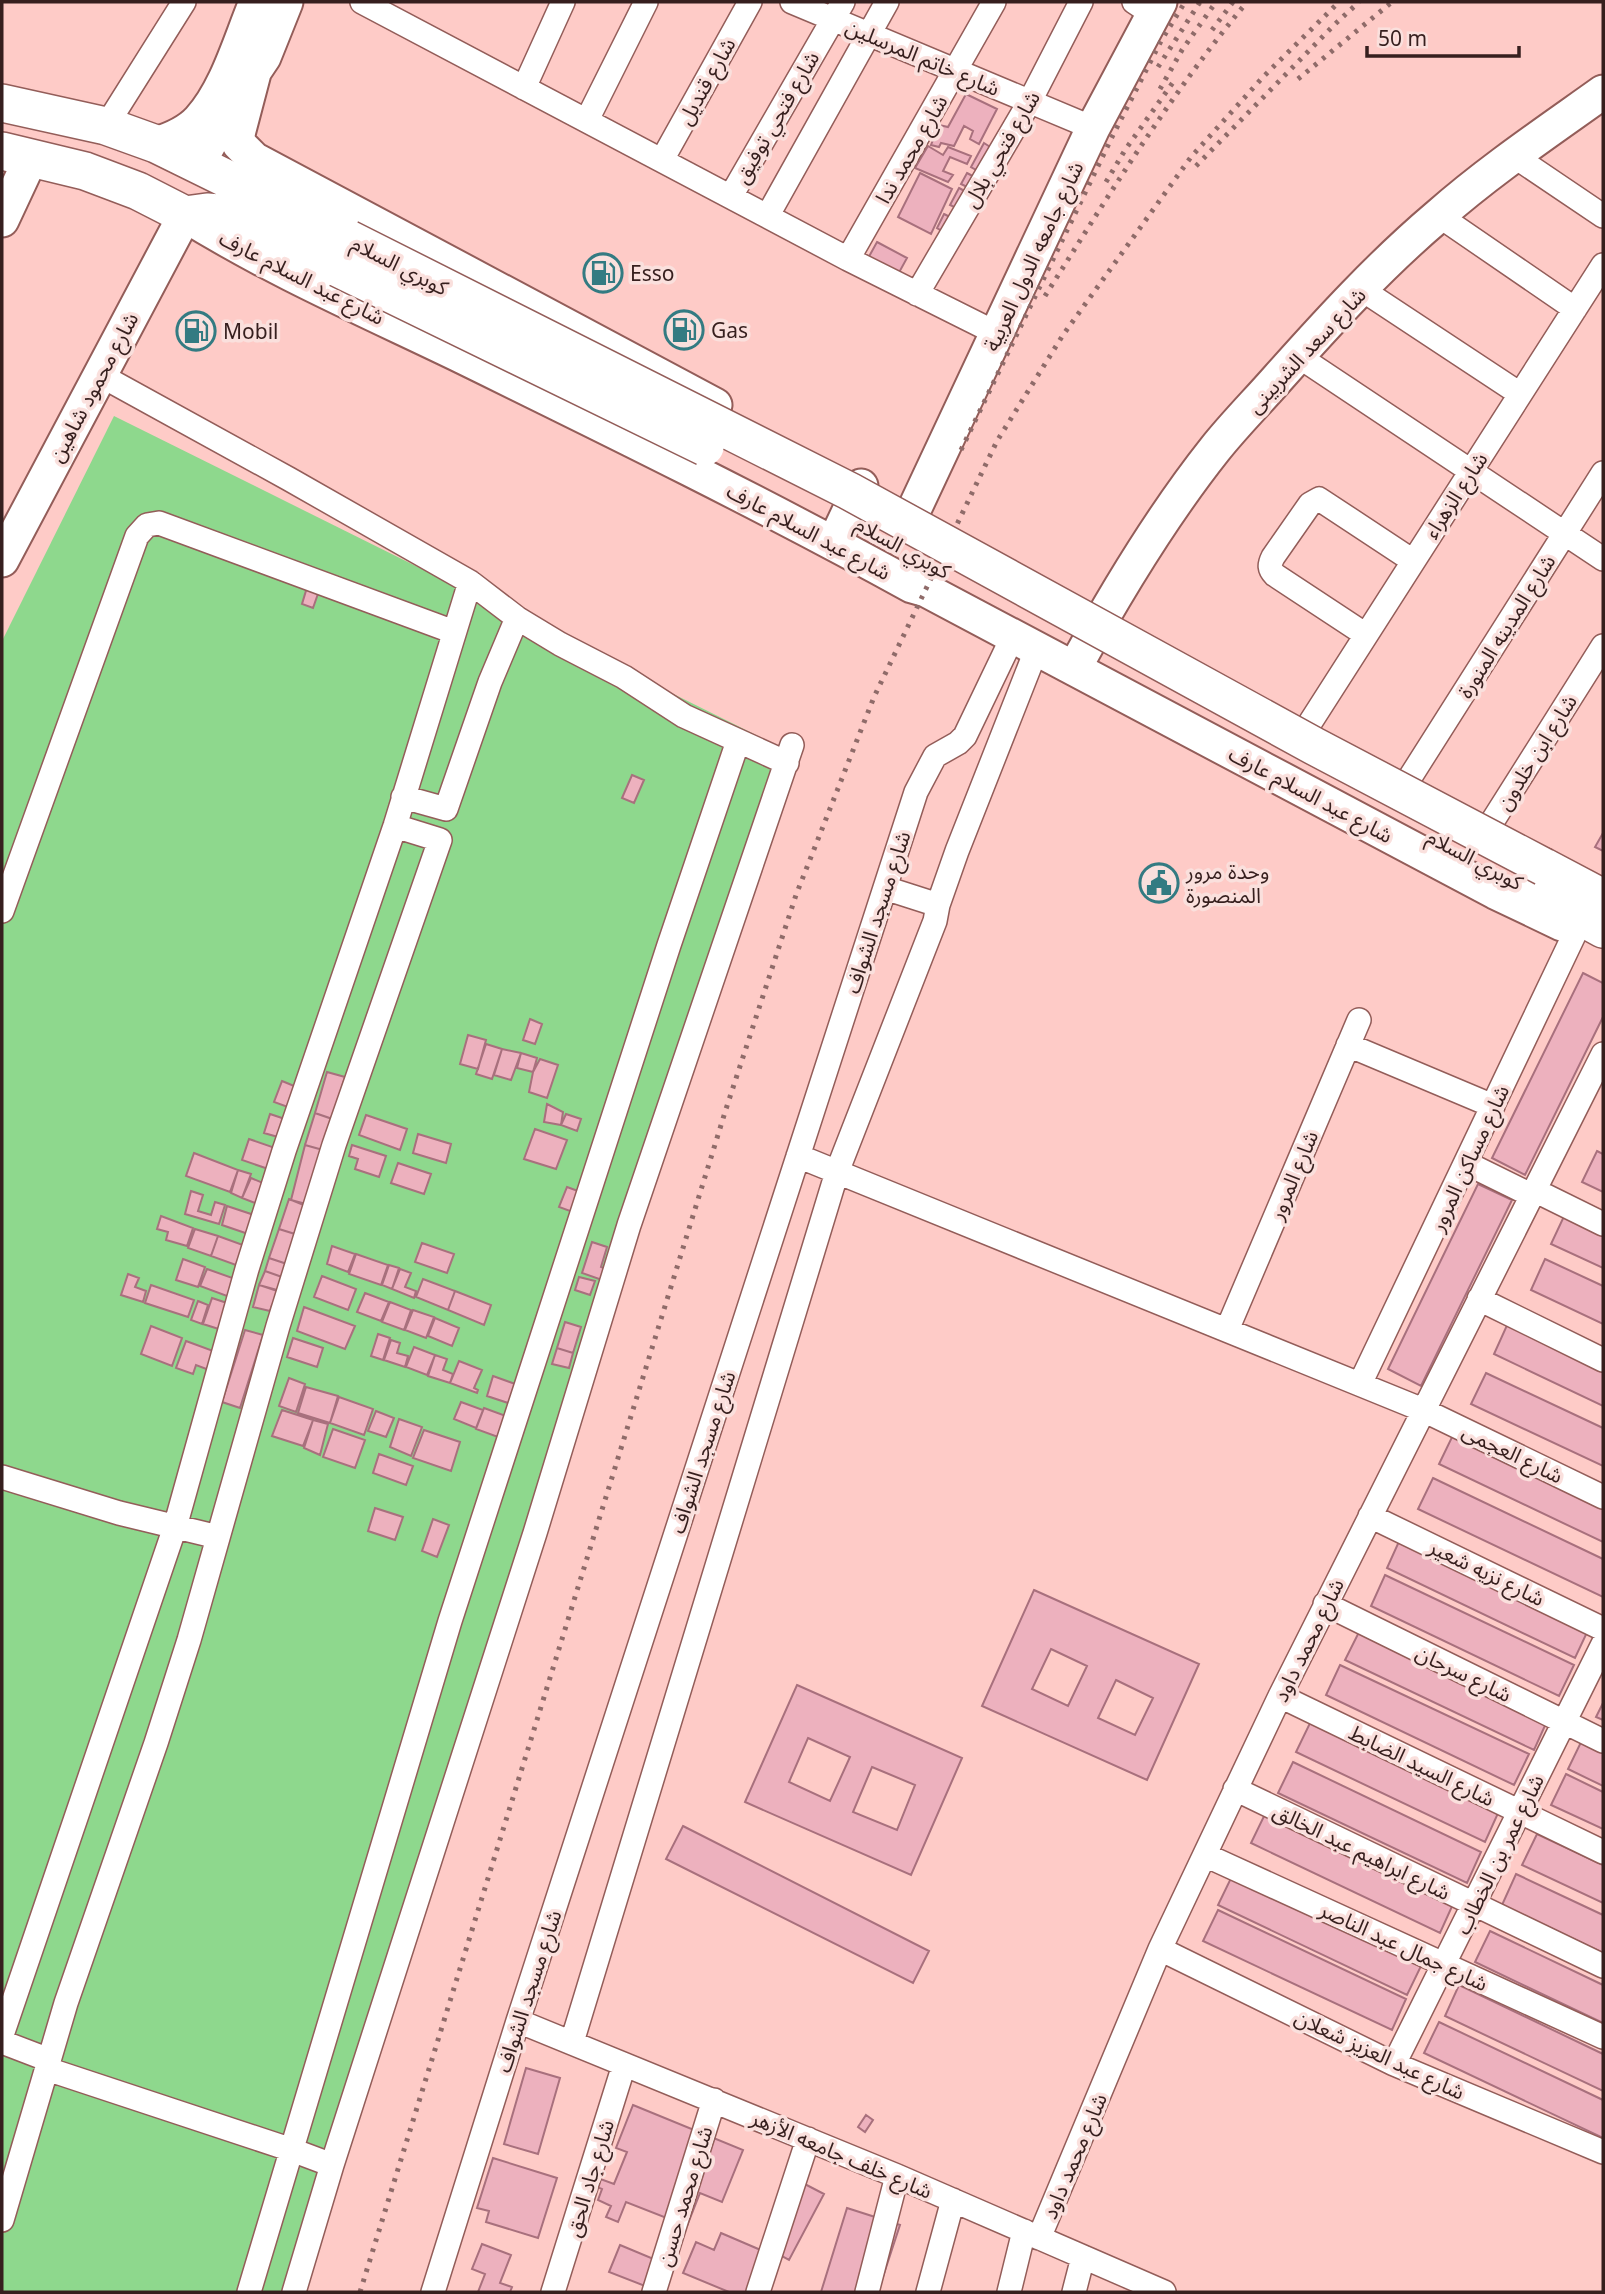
<svg xmlns="http://www.w3.org/2000/svg" width="1605" height="2294" viewBox="0 0 1605 2294" font-family="'Noto Sans','Noto Sans Arabic',sans-serif">
<rect width="100%" height="100%" fill="#fecbc7"/>
<!-- green -->
<path fill="#8ed88d" d="M114 416 778 746 302 2292H2V641Z"/>
<!-- building -->
<path fill="#edb1be" stroke="#a8707d" stroke-width="2" fill-rule="evenodd" d="M966 94 997 109 979 144 970 139 973 131 964 126 954 146 941 143 939 147 931 145 939 125 948 127Z
M984 143 998 152 985 175 971 167Z
M928 146 943 155 948 147 971 156 967 164 950 157 943 171 953 175 948 182 915 168Z
M920 173 952 189 931 234 898 217Z
M967 173 980 180 975 191 961 184Z
M959 188 972 195 963 211 950 205Z
M944 214 962 223 954 238 937 228Z
M877 242 907 258 896 278 866 262Z
M308 584 320 588 313 608 302 604Z
M632 775 644 780 634 803 622 798Z
M1603 833V851L1595 847Z
M1583 973 1603 983V1017L1525 1175 1492 1158Z
M530 1019 542 1024 535 1044 523 1040Z
M468 1035 486 1040 478 1069 460 1064Z
M486 1044 502 1049 492 1079 476 1074Z
M502 1049 521 1053 511 1080 494 1075Z
M521 1053 537 1058 533 1072 517 1068Z
M540 1059 558 1065 547 1098 529 1092 533 1072Z
M327 1072 345 1077 332 1119 315 1113Z
M282 1081 304 1090 296 1110 274 1102Z
M547 1104 563 1112 561 1125 544 1122Z
M315 1113 350 1125 341 1155 305 1145Z
M270 1114 291 1121 285 1139 264 1133Z
M566 1114 581 1119 577 1131 561 1125Z
M366 1115 407 1129 400 1150 359 1135Z
M535 1129 567 1140 556 1169 524 1159Z
M418 1134 451 1144 446 1163 413 1153Z
M249 1139 284 1151 277 1172 242 1160Z
M305 1145 341 1155 306 1204 291 1200Z
M352 1145 386 1156 379 1177 355 1169 358 1159 349 1156Z
M1597 1151 1603 1154V1192L1582 1182Z
M194 1153 238 1170 230 1192 186 1176Z
M398 1163 431 1174 424 1194 391 1183Z
M238 1170 251 1174 242 1198 231 1193Z
M251 1178 268 1185 260 1205 242 1198Z
M1478 1184 1512 1200 1421 1386 1388 1369Z
M567 1187 589 1195 581 1215 559 1207Z
M191 1191 203 1195 198 1211 211 1215 215 1202 225 1205 219 1224 185 1214Z
M289 1199 321 1212 314 1240 279 1229Z
M227 1206 260 1217 254 1236 222 1225Z
M1566 1212 1603 1230V1268L1551 1244Z
M161 1216 193 1228 187 1246 166 1240 168 1232 157 1229Z
M195 1229 218 1236 211 1256 188 1248Z
M279 1229 314 1240 305 1270 269 1258Z
M218 1236 254 1249 247 1269 211 1256Z
M592 1242 607 1247 601 1267 606 1269 602 1280 582 1273Z
M422 1243 454 1254 447 1273 415 1262Z
M332 1246 355 1254 348 1272 327 1264Z
M356 1254 388 1265 381 1285 349 1274Z
M269 1258 305 1270 301 1284 265 1271Z
M183 1259 205 1267 198 1287 176 1280Z
M1545 1259 1603 1286V1324L1531 1290Z
M389 1265 399 1268 392 1289 382 1285Z
M207 1269 241 1281 235 1299 200 1286Z
M400 1269 411 1273 405 1287 416 1291 414 1298 392 1289Z
M265 1271 299 1283 295 1297 259 1285Z
M128 1274 139 1278 135 1287 146 1291 143 1302 121 1295Z
M322 1276 356 1289 348 1310 314 1297Z
M579 1277 595 1281 590 1295 575 1290Z
M423 1279 455 1291 448 1310 416 1297Z
M151 1285 194 1300 188 1317 145 1303Z
M259 1285 295 1295 291 1310 272 1305 270 1311 253 1307Z
M455 1291 491 1305 484 1325 448 1310Z
M365 1293 389 1302 381 1321 357 1312Z
M212 1298 233 1305 225 1331 203 1324Z
M198 1301 208 1305 202 1324 191 1320Z
M390 1302 411 1310 404 1330 382 1322Z
M304 1307 355 1326 345 1349 297 1331Z
M413 1310 434 1317 426 1338 405 1330Z
M435 1318 459 1328 452 1346 428 1336Z
M565 1322 581 1327 573 1353 557 1348Z
M1508 1323 1603 1368V1406L1494 1354Z
M151 1326 182 1338 172 1366 141 1354Z
M245 1330 263 1335 240 1408 222 1402Z
M378 1334 390 1338 383 1360 371 1356Z
M293 1338 323 1348 317 1367 287 1357Z
M391 1340 400 1343 397 1353 408 1356 405 1367 384 1360Z
M186 1341 216 1352 209 1370 196 1365 193 1374 176 1368Z
M414 1347 435 1355 427 1375 406 1367Z
M557 1348 573 1353 569 1368 552 1364Z
M435 1355 447 1359 443 1370 453 1374 450 1383 428 1376Z
M459 1361 482 1370 474 1388 478 1390 477 1393 450 1383Z
M1486 1373 1603 1428V1466L1471 1404Z
M493 1376 529 1389 523 1408 487 1396Z
M289 1378 305 1384 296 1412 279 1406Z
M306 1387 338 1396 330 1423 298 1413Z
M339 1397 373 1409 364 1435 330 1423Z
M461 1402 483 1410 476 1428 454 1419Z
M484 1408 506 1416 498 1437 476 1429Z
M282 1410 313 1420 303 1446 272 1436Z
M376 1411 394 1418 386 1437 368 1431Z
M399 1419 422 1427 411 1456 390 1447Z
M313 1420 328 1424 320 1455 304 1448Z
M333 1429 365 1440 355 1468 323 1457Z
M424 1430 460 1442 451 1471 413 1458Z
M1454 1433 1603 1504V1542L1439 1464Z
M379 1454 413 1466 406 1485 373 1473Z
M1433 1478 1603 1559V1597L1418 1509Z
M375 1508 403 1517 395 1540 368 1531Z
M433 1519 449 1525 437 1557 422 1551Z
M1401 1537 1590 1626 1575 1658 1387 1568Z
M1385 1575 1574 1665 1559 1696 1371 1606Z
M1034 1590 1199 1664 1147 1780 982 1706ZM1051 1649 1087 1666 1068 1706 1032 1689ZM1116 1680 1153 1698 1135 1735 1098 1718Z
M1360 1630 1548 1719 1534 1750 1345 1660Z
M1340 1665 1529 1754 1514 1785 1326 1695Z
M797 1685 962 1758 911 1875 745 1802ZM808 1738 850 1757 830 1801 789 1782ZM872 1767 915 1785 897 1830 853 1812Z
M1603 1703V1720L1596 1717Z
M1311 1721 1499 1811 1485 1842 1296 1752Z
M1583 1738 1603 1748V1786L1568 1769Z
M1293 1762 1481 1852 1467 1883 1278 1793Z
M1566 1774 1603 1792V1829L1551 1805Z
M1266 1812 1454 1902 1440 1933 1251 1843Z
M683 1826 929 1951 913 1983 666 1859Z
M1537 1834 1603 1865V1903L1522 1865Z
M1233 1874 1422 1964 1407 1995 1218 1905Z
M1516 1874 1603 1915V1953L1502 1905Z
M1218 1910 1406 1999 1392 2030 1203 1941Z
M1490 1931 1603 1985V2023L1475 1962Z
M1459 1985 1603 2054V2091L1445 2016Z
M1439 2022 1603 2100V2138L1424 2053Z
M526 2068 560 2078 538 2154 504 2144Z
M633 2105 743 2150 722 2202 700 2193 687 2226 626 2202 618 2222 606 2217 611 2206 598 2200 602 2189 592 2185 595 2177 614 2184 627 2152 616 2148Z
M866 2115 873 2120 865 2132 858 2127Z
M493 2158 557 2178 538 2238 486 2222 489 2211 477 2208Z
M797 2180 824 2194 789 2260 763 2246Z
M847 2208 900 2225 878 2292H821Z
M721 2233 763 2251 750 2283 770 2292H729L683 2273 696 2242 714 2250Z
M482 2244 511 2255 500 2283 512 2287 510 2292H478L485 2274 472 2269Z
M620 2245 668 2265 658 2291 609 2272Z"/>
<g fill="none" stroke-linecap="round" stroke-linejoin="round">
<!-- street casing -->
<g stroke="#935d59" stroke-width="26">
<path id="street" d="M362 2 848 259 996 333
M792 2 1093 128
M1134 2 1152 14
M524 88 563 2
M587 120 646 2
M106 126 184 2
M1514 156 1603 216
M662 160 750 2
M731 196 843 2
M768 215 887 2
M1438 215 1575 309
M848 259 994 2
M1361 289 1520 394
M917 294 1030 101 1081 2
M1298 356 1603 559
M100 375 289 479 470 582 517 618 560 644 624 677 684 716 787 763
M1366 635 1275 575C1269 569 1269 565 1273 557L1310 504 1319 499 1413 561
M1308 726 1603 265
M1409 779 1603 473
M403 797 446 809 490 682 517 618
M1492 822 1603 646
M938 905 957 851 1037 648
M2 911 137 536 147 525 159 523 454 632
M1348 1045 1493 1106
M798 1156 1423 1410 1603 1497
M1466 1163 1531 1195
M1534 1190 1603 1224
M1479 1299 1603 1360
M1227 1330 1359 1020
M1360 1384 1576 931
M2 1477 119 1513 218 1537
M1370 1516 1603 1629
M1325 1604 1603 1741
M1280 1696 1603 1852
M1235 1789 1603 1966
M1205 1855 1603 2037
M1160 1949 1394 2064 1603 2152
M518 2021 897 2176 1164 2292
M2 2035 175 1527 247 1269 284 1151 395 826 470 582
M2 2042 49 2060
M572 2042 837 1172 935 921 938 905 885 888
M1394 2064 1603 1644
M47 2069 292 2150 332 2165
M2 2220 66 2003 156 1743 189 1640 278 1326 334 1145 440 840 395 826
M1039 2238 1160 1949 1280 1696 1603 1054
M249 2292 450 1621 669 945 738 741
M294 2292 332 2165 535 1533 629 1225 792 745
M433 2292 518 2021 916 792 935 756 958 743 965 736 1013 636
M553 2292 624 2065
M654 2292 714 2100
M758 2292 808 2139
M867 2292 897 2176
M928 2292 953 2200
M1009 2292 1024 2231
M1074 2292 1083 2257"/>
</g>
<!-- secondary casing -->
<g stroke="#935d59" stroke-width="37">
<path id="secondary" d="M254 73 238 134 239 144 254 159 715 405
M156 144C172 139 187 133 199 120 227 89 240 40 256 2
M198 164 229 109 264 57 286 2
M2 220 31 158
M912 514 1093 128 1160 2
M834 543 861 486
M2 560 185 215C273 270 370 312 463 357 614 431 765 505 912 586L926 590 1495 892 1562 924
M1075 667C1116 592 1161 517 1215 449 1234 425 1257 402 1278 378 1328 322 1380 265 1438 216 1489 171 1547 132 1603 92"/>
</g>
<!-- primary casing -->
<g stroke="#935d59" stroke-width="40">
<path id="primary" d="M2 103 106 126 156 144 349 239
M2 151 85 171 138 191 185 215 207 212 229 214 248 220 338 268
M1544 867 1603 898
M1532 890 1603 929"/>
</g>
<!-- street -->
<use href="#street" stroke="#fff" stroke-width="23"/>
<!-- secondary -->
<use href="#secondary" stroke="#fff" stroke-width="33"/>
<!-- primary -->
<use href="#primary" stroke="#fff" stroke-width="37"/>
<!-- rail -->
<path stroke="#8f6b69" stroke-width="5" stroke-dasharray="3.5 7" stroke-linecap="butt" d="M1212 30 1233 2
M1158 67 1200 2
M1298 79 1392 2
M1160 89 1182 50 1216 2
M1196 166 1334 25 1359 2
M1106 182 1125 150 1174 81
M1045 296C1109 195 1171 93 1247 2
M961 450 1113 135 1161 41 1185 2
M360 2292 726 1109 796 895 874 697 997 441 1063 335 1191 157 1263 77 1339 2"/>
<!-- primary-bridge casing -->
<g stroke="#935d59" stroke-width="40" stroke-linecap="butt">
<path id="primary-bridge" d="M349 239 849 491 1314 746 1544 867
M338 268 705 447"/>
</g>
<!-- primary-bridge -->
<use href="#primary-bridge" stroke="#fff" stroke-width="37"/>
</g>
<!-- icons -->
<defs>
<g id="fuel-ring" transform="scale(2.0125)"><circle r="9.5" fill="#fae0dd" stroke="#337b82" stroke-width="1.5"/><path d="M-5.5-6h7V0h2V4h1.3V-2.5L3-4.5l.8-.8L6-3V5H2.5V1h-1V6h-7ZM-4.2-4.7v3.2H.2V-4.7Z" fill="#337b82"/></g>
<g id="civic-ring" transform="scale(2.0125)"><circle r="9.5" fill="#fae0dd" stroke="#337b82" stroke-width="1.5"/><path d="M-.6-6.5H3V-4.5H.6V-3L4-1V1h2V6H-6V1h2V-1L-.6-3ZM-1.2 2.5V6h2.4V2.5Z" fill="#337b82"/></g>
</defs>
<g fill-rule="evenodd">
<use href="#fuel-ring" x="603" y="273"/>
<use href="#fuel-ring" x="684" y="330"/>
<use href="#fuel-ring" x="196" y="331"/>
<use href="#civic-ring" x="1159" y="883"/>
</g>
<g text-anchor="middle" dominant-baseline="central" stroke-width="7" stroke-linejoin="round" paint-order="stroke">
<!-- street labels -->
<g font-size="21" fill="#361f1e" stroke="#fae0dd">
<text transform="translate(923 57) rotate(23)">شارع خاتم المرسلين</text>
<text transform="translate(706 81) rotate(-61)">شارع قنديل</text>
<text transform="translate(776 117) rotate(-60)">شارع فتحي توفيق</text>
<text transform="translate(911 149) rotate(-60)">شارع محمد ندا</text>
<text transform="translate(1001 149) rotate(-60)">شارع فتحي بلال</text>
<text transform="translate(1033 256) rotate(-65)">شارع جامعه الدول العربية</text>
<text transform="translate(400 265) rotate(27)">كوبري السلام</text>
<text transform="translate(302 277) rotate(27)">شارع عبد السلام عارف</text>
<text transform="translate(1306 350) rotate(-47)">شارع سعد الشربينى</text>
<text transform="translate(93 387) rotate(-62)">شارع محمود شاهين</text>
<text transform="translate(1455 495) rotate(-57)">شارع الزهراء</text>
<text transform="translate(809 531) rotate(28)">شارع عبد السلام عارف</text>
<text transform="translate(903 547) rotate(29)">كوبري السلام</text>
<text transform="translate(1506 626) rotate(-58)">شارع المدينه المنورة</text>
<text transform="translate(1536 752) rotate(-58)">شارع ابن خلدون</text>
<text transform="translate(1311 794) rotate(28)">شارع عبد السلام عارف</text>
<text transform="translate(1475 859) rotate(28)">كوبري السلام</text>
<text transform="translate(877 912) rotate(-72)">شارع مسجد الشواف</text>
<text transform="translate(1469 1158) rotate(-65)">شارع مساكن المرور</text>
<text transform="translate(1293 1175) rotate(-67)">شارع المرور</text>
<text transform="translate(702 1452) rotate(-72)">شارع مسجد الشواف</text>
<text transform="translate(1513 1453) rotate(26)">شارع العجمى</text>
<text transform="translate(1487 1572) rotate(26)">شارع نزيه شعير</text>
<text transform="translate(1308 1640) rotate(-64)">شارع محمد داود</text>
<text transform="translate(1464 1673) rotate(26)">شارع سرحان</text>
<text transform="translate(1422 1765) rotate(26)">شارع السيد الضابط</text>
<text transform="translate(1362 1851) rotate(26)">شارع ابراهيم عبد الخالق</text>
<text transform="translate(1499 1854) rotate(-64)">شارع عمر بن الخطاب</text>
<text transform="translate(1404 1946) rotate(25)">شارع جمال عبد الناصر</text>
<text transform="translate(528 1991) rotate(-72)">شارع مسجد الشواف</text>
<text transform="translate(1380 2054) rotate(25)">شارع عبد العزيز شعلان</text>
<text transform="translate(842 2154) rotate(23)">شارع خلف جامعه الأزهر</text>
<text transform="translate(1074 2156) rotate(-67)">شارع محمد داود</text>
<text transform="translate(589 2178) rotate(-73)">شارع جاد الحق</text>
<text transform="translate(684 2196) rotate(-73)">شارع محمد حسن</text>
</g>
<!-- poi labels -->
<g font-size="21" fill="#361f1e" stroke="#fae0dd" text-anchor="start">
<text x="630" y="273">Esso</text>
<text x="711" y="330">Gas</text>
<text x="223" y="331">Mobil</text>
<text x="1186" y="871">وحدة مرور<tspan x="1186" dy="24">المنصورة</tspan></text>
</g>
</g>
<!-- border -->
<rect width="1605" height="2294" fill="none" stroke="#361f1e" stroke-width="7"/>
<!-- scale -->
<path d="M1367 46v10h152v-10" fill="none" stroke="#361f1e" stroke-width="3.5"/>
<text x="1378" y="46" font-size="21" fill="#361f1e" stroke="#fae0dd" stroke-width="5" paint-order="stroke">50 m</text>
</svg>
